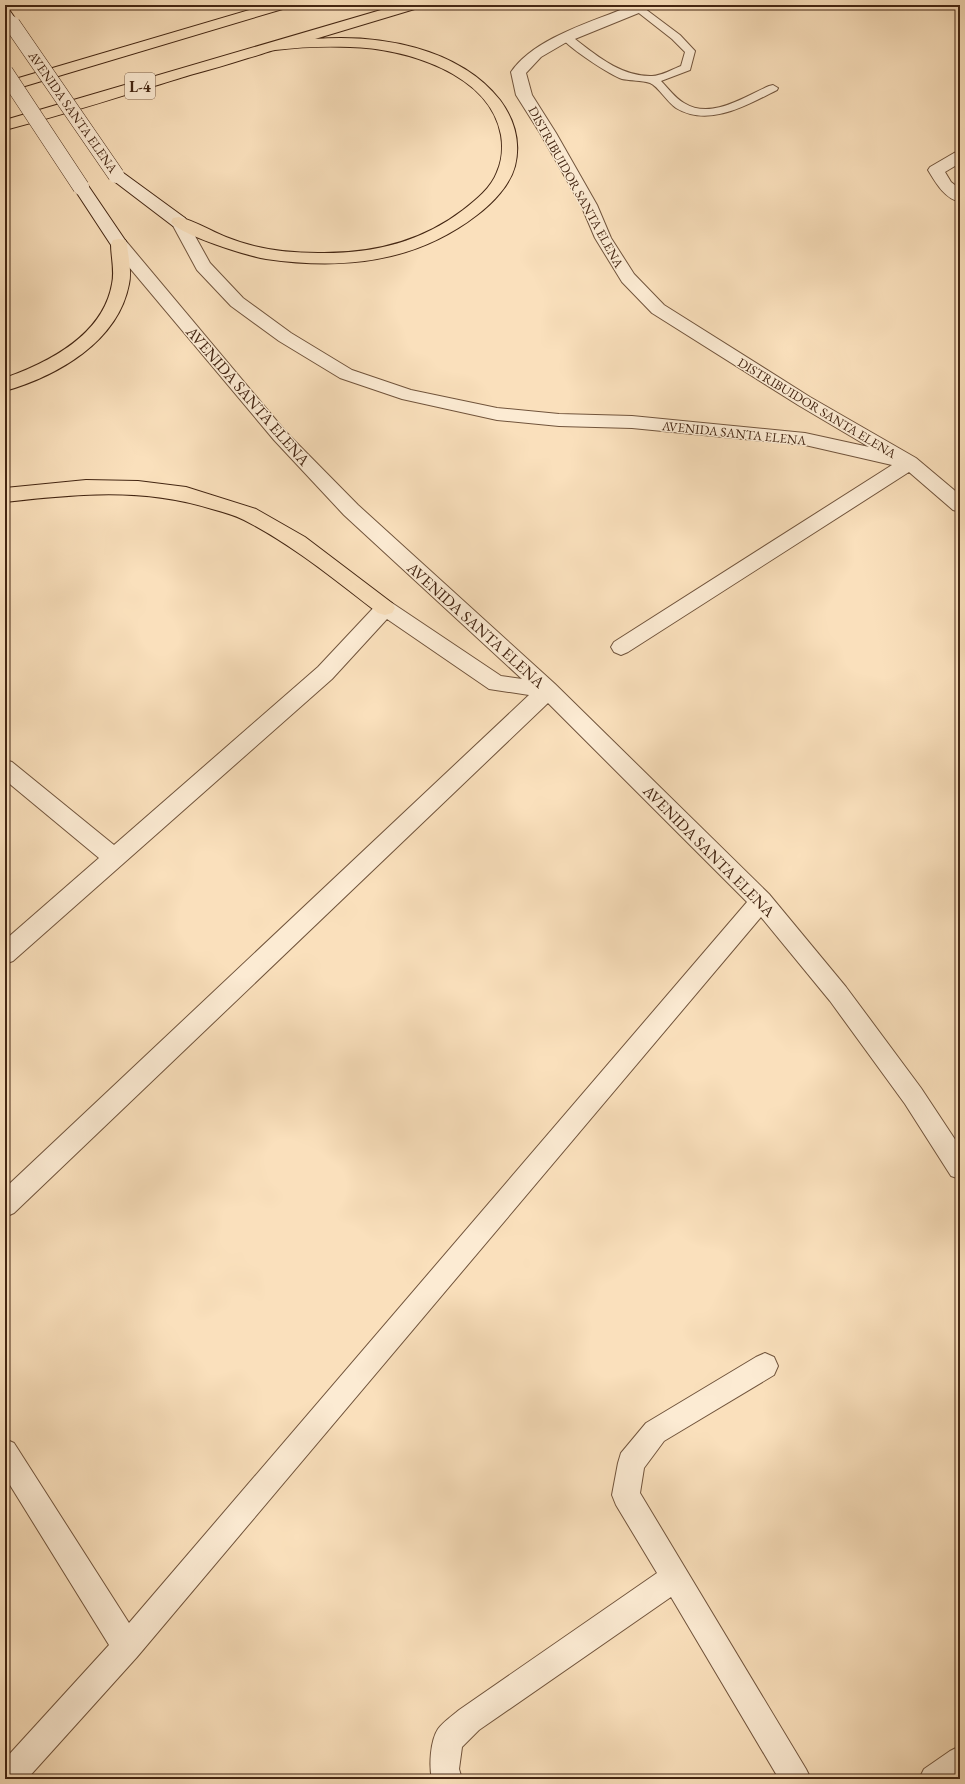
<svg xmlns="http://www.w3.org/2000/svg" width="965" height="1784" viewBox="0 0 965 1784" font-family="'EB Garamond',serif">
<rect width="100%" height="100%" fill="#fae0bc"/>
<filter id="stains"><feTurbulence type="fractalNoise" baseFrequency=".005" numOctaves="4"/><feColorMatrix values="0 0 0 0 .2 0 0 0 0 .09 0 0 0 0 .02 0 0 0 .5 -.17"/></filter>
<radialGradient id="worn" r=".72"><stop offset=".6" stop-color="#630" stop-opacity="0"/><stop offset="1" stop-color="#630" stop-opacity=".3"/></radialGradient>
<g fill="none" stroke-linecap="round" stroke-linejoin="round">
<!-- lane casing -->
<g stroke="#71543c" stroke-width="2">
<path id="lane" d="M640 5 680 35 695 51 690 70 661 81C668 88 675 98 684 103 711 120 744 97 769 86L773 85 778 88 777 90C747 105 709 128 676 108 667 102 658 86 650 83 641 80 631 81 622 79 610 75 569 48 562 38L567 35 571 36C595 54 620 77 652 76 661 76 673 69 681 66L685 52 672 39 635 10 634 8 635 6Z"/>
</g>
<!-- street casing -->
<g stroke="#71543c" stroke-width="2">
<path id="street" d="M633 5H653L651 8 565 43 541 57 526 73 532 95 556 133 597 205 611 238 634 274 664 305 810 397 916 458 960 495V512L953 510 909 472 628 652 621 655 614 652 611 647 614 642 892 465 805 445 632 428 559 426 497 420 402 399 340 378 279 341 231 306 197 270 171 222 173 218 179 217 185 218 210 263 243 298 291 333 352 370 411 390 497 408 559 414 632 416 805 433 869 447 798 405 652 313 622 282 595 238 581 205 540 133 516 95 511 72C535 37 595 21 633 5Z
M960 151V163L945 172 951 182 960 189V202C944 198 936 183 928 170L930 167 954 153Z
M119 239 125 240 286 432 358 505 555 684 769 894 846 987 921 1088 960 1147V1179L951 1176 905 1104 830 1001 761 917 137 1657 27 1779H5V1759L109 1645 5 1477V1439L14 1443 129 1623 747 902 548 703 14 1213 5 1217V1188L529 695 489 689 387 619 332 679 13 961 5 964V940L99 858 5 780V760L12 762 114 845 318 667 378 603 385 601 392 603 501 676 522 679 344 515 274 440 113 248 111 244 113 240Z
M765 1353 774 1357 778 1366 774 1375 664 1441 644 1468 640 1493 806 1769 811 1779H779L671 1597 479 1730 462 1747 459 1769 462 1779H432C429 1767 430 1741 438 1729 443 1722 452 1716 459 1710L657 1573 616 1505 612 1495 618 1463 621 1453 646 1423 756 1357Z
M960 1746V1779H919L924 1769 950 1751Z"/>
</g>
<!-- secondary casing -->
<g stroke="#432512" stroke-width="2">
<path id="secondary" d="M5 10 10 11 19 24 17 27 12 28 7 27 5 24Z
M116 170 122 172 185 218 187 222 185 226 179 227 173 226 110 178 108 175 110 172Z
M81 182 87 184 125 240 127 244 125 248 119 249 113 248 73 187 75 184Z"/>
</g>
<!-- primary casing -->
<g stroke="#432512" stroke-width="2">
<path id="primary" d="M266 5H288L286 8 5 92V82Z
M398 5H420L418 8 315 39C378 34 458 47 500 100 514 119 521 142 515 166 510 185 493 203 477 215 415 263 342 270 266 259 248 256 180 235 171 222L173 218 179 217C195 221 211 231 226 237 255 249 287 253 318 253 371 254 420 243 463 210 476 200 491 188 497 172 502 161 503 147 501 135 490 73 404 48 350 47 326 46 299 47 275 50 266 52 257 56 248 58 229 64 209 70 190 75 128 94 67 114 5 130V120Z
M119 239 125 240 127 244C128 257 132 271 129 284 118 342 57 376 5 391V378C50 362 103 335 112 284 115 271 111 257 111 244L113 240Z
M86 480 138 481 186 487 256 509 305 537 392 603 395 608 392 613 385 615 378 613C335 580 293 545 244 520 234 515 223 512 212 509 141 487 77 494 5 502V488Z"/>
</g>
<!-- lane -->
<use href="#lane" fill="#fcebd3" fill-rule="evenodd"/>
<!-- street -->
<use href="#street" fill="#fcebd3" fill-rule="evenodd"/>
<!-- secondary -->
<use href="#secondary" fill="#fcebd3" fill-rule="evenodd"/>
<!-- primary -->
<use href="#primary" fill="#fae0bc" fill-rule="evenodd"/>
<!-- secondary-bridge casing -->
<g stroke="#432512" stroke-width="17" stroke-linecap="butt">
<path id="secondary-bridge" d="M12 24 116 175
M5 72 81 187"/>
</g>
<!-- secondary-bridge -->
<use href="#secondary-bridge" stroke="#fcebd3" stroke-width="16"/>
</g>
<g text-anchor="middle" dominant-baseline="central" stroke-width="3" stroke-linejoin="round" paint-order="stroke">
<!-- far-street labels -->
<g font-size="13" fill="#432512" stroke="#fcebd3">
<text transform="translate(73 112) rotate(55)">AVENIDA SANTA ELENA</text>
<text transform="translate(576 187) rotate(61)">DISTRIBUIDOR SANTA ELENA</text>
<text transform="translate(817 408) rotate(31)">DISTRIBUIDOR SANTA ELENA</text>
<text transform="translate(734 433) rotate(6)">AVENIDA SANTA ELENA</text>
</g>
<!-- shield labels -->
<rect fill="#fcebd3" stroke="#7a604c" stroke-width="1" x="125" y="73" width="30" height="26" rx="3"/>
<g font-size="15" font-weight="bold" fill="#432512">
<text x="140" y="86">L-4</text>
</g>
<!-- street labels -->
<g font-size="16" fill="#432512" stroke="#fcebd3">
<text transform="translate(248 396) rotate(49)">AVENIDA SANTA ELENA</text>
<text transform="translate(476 625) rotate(42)">AVENIDA SANTA ELENA</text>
<text transform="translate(709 851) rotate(45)">AVENIDA SANTA ELENA</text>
</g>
</g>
<!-- margin -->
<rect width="965" height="1784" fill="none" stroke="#fae0bc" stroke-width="20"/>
<rect x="6" y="6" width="953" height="1772" fill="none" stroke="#432512" stroke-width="2"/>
<rect x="10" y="10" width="945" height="1764" fill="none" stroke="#432512"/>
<rect width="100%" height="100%" filter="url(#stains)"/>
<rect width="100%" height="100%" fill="url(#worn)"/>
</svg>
